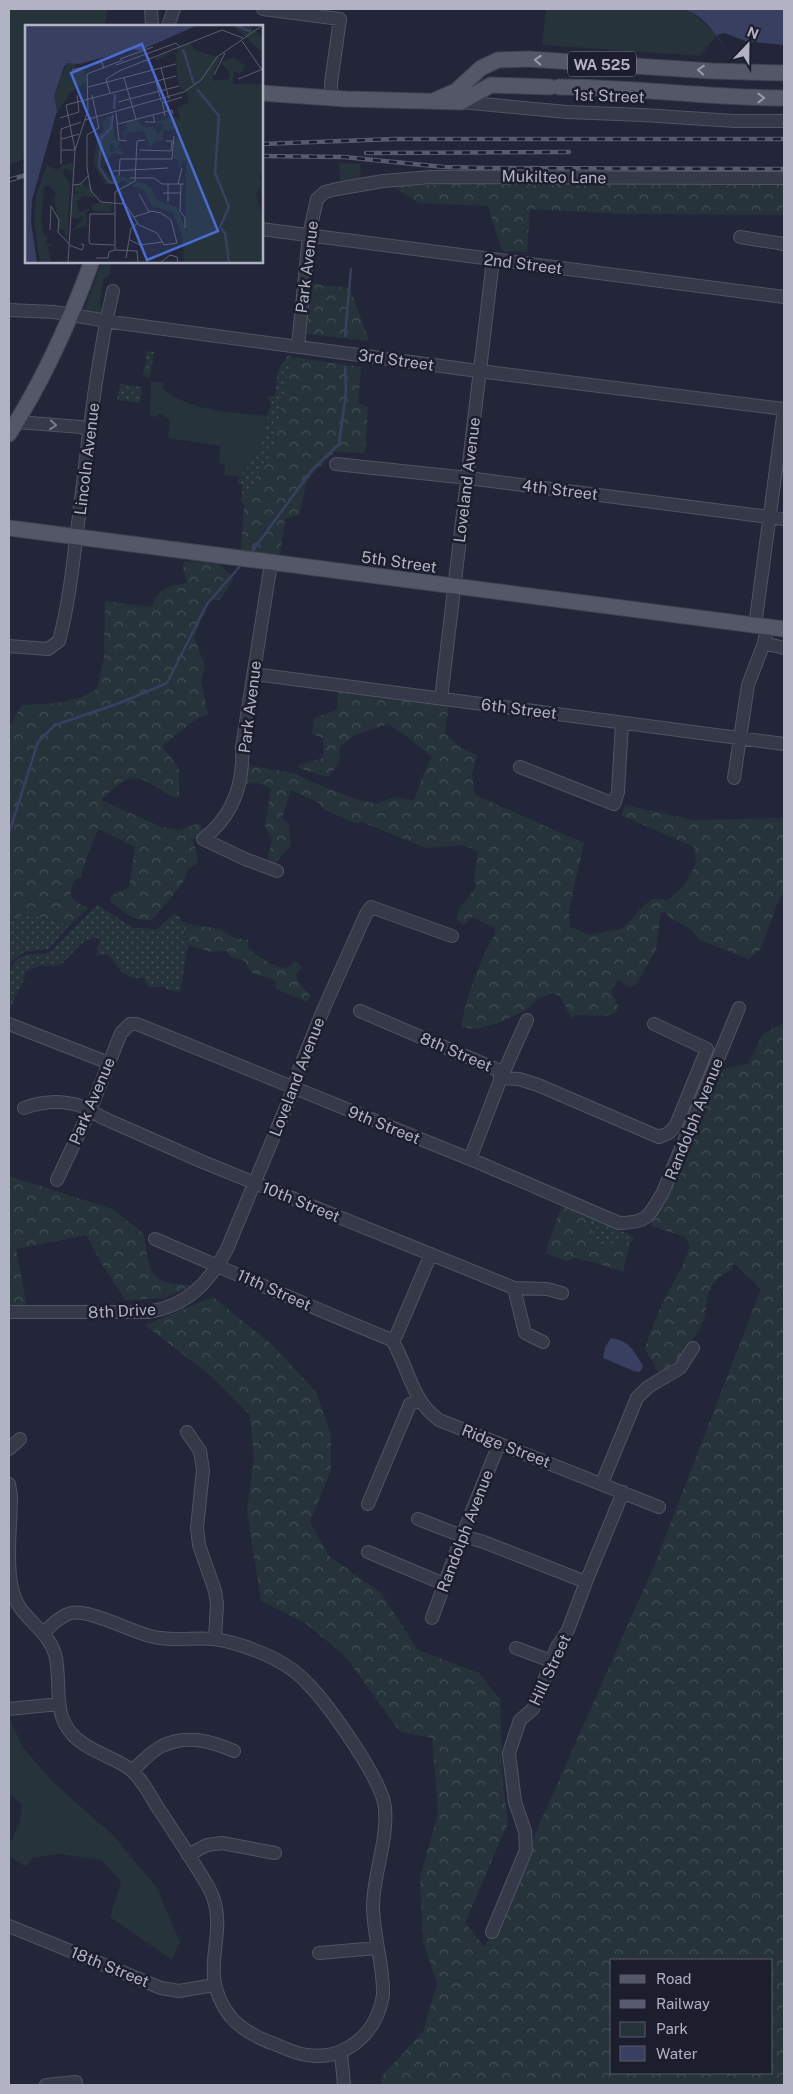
<svg xmlns="http://www.w3.org/2000/svg" width="793" height="2094" viewBox="0 0 793 2094" font-family="'Public Sans',sans-serif">
<defs>
<pattern id="grass-dots" width="8" height="8" patternUnits="userSpaceOnUse" patternTransform="scale(1.25)"><rect width="8" height="8" fill="#26333a"/><path d="M2 2h.1M6 6h.1" fill="none" stroke="#434e55" stroke-width="1.8" stroke-linecap="round"/></pattern>
<pattern id="forest-crowns" width="20" height="18" patternUnits="userSpaceOnUse" patternTransform="scale(1.25)"><rect width="20" height="18" fill="#26333a"/><path d="M2 6a3 3 0 1 1 6 0M12 15a3 3 0 1 1 6 0" fill="none" stroke="#434e55"/></pattern>
</defs>
<rect width="100%" height="100%" fill="#232638"/>
<!-- grass -->
<path fill="url(#grass-dots)" d="M147 351 154 352 150 377 143 376Z
M289 354 291 357 273 450 244 503 241 500 243 485 237 483C238 474 255 458 260 447 266 433 265 419 271 405L268 396H275L278 371Z
M120 384 142 387 140 403 117 400Z
M97 905 134 928 157 929 174 914 180 917 188 945 180 992 168 990 163 986 152 988 147 986 144 978H132L121 971 109 955H96L100 942 98 938C82 936 71 958 59 966H39L25 972V977L9 1011C9 995 3 963 23 956 31 953 41 955 50 952Z
M28 914 70 925 48 949 24 952 9 963V920Z
M586 1212 635 1238 630 1243 619 1238 612 1244 601 1246C594 1237 590 1231 591 1218Z"/>
<!-- forest -->
<path fill="url(#forest-crowns)" fill-rule="evenodd" d="M784 182V215L625 214 530 209 527 252 502 251 488 206 419 203 392 186 452 184Z
M312 284 350 288 369 341 306 334Z
M291 357 361 367 358 403 368 407 365 453 335 452 307 480 299 515 285 519 280 555 241 551 244 503 273 450Z
M184 561 218 563 234 578 220 600H210L194 637 205 666 201 681 208 715 196 719 162 746 179 768V798C170 797 166 793 158 788 130 769 123 780 101 800L162 827 179 830 200 823 204 834 192 840 195 847 198 863 188 870 182 884 152 920C133 922 124 912 110 901L111 896 129 888 135 847 98 829 82 870V877L75 880C64 896 75 903 89 908L70 925 28 914 9 920V727L22 705C49 704 73 704 97 689L104 657 105 601 152 607C159 586 168 587 187 583L183 570Z
M338 690 449 704 445 733 458 746 477 755 472 775 475 795 584 843 569 910 570 927 590 935 623 928 644 905 653 899 668 900 685 885 696 863 694 847 621 815 625 805 694 820 784 818V891L777 904 761 949 749 959 699 940 692 930 670 918 665 912 661 913 656 950 635 986 629 987 618 980 611 991 618 1006 617 1012 607 1016 576 1015 572 1019 560 996 554 993 537 999 528 1009 499 1023 475 1029 461 1027C465 1001 475 977 485 952 489 943 496 939 495 928L472 917 463 925 456 919 460 908 476 887C471 875 478 863 478 851L463 845 426 848 362 822 355 823 325 810 319 803 291 790 282 818 289 825 291 845 274 865 269 864 268 856 272 840 265 826 271 788 258 783 245 784 248 765 297 774 309 781 359 800 376 804 393 797 412 800 415 798 422 777 432 757 409 738 388 724 355 735 340 747 339 763 328 777 298 768 299 765 323 758V738L312 734 314 718 337 710Z
M182 922 193 925 221 929C227 936 239 940 248 940V948C254 954 280 972 288 967 291 966 292 963 294 961L302 967 296 975 298 981 310 996 307 1002 276 989 275 980 252 973 245 961 230 957 227 951 211 952 188 945Z
M784 1023V2085H381V2077L423 2032 437 1984 423 1941 420 1877 438 1814 432 1738 400 1732 345 1656 305 1623 261 1601 247 1511 254 1459 250 1415 211 1376 145 1325 213 1297 272 1345 316 1392 331 1435V1470L310 1522 329 1556 381 1593 418 1650 479 1673 500 1699 503 1784 508 1823 465 1923 485 1947 654 1566 761 1289 733 1263 732 1270C716 1276 708 1287 706 1304 705 1310 706 1315 704 1320 694 1341 680 1360 660 1373L658 1372 645 1349C650 1330 659 1310 668 1293 676 1277 685 1264 690 1246L685 1237 651 1226 654 1216 661 1208 722 1069 748 1064 763 1034ZM612 1960H772V2073H612Z
M9 1176 112 1209 144 1234C149 1275 150 1284 194 1285L164 1298 125 1300 102 1264 86 1235 16 1249 27 1307 9 1306Z
M562 1205 586 1212 591 1218C590 1231 594 1237 601 1246L612 1244 619 1238 630 1243 623 1272 593 1262 575 1258 566 1261 546 1253 547 1247Z"/>
<!-- park -->
<path fill="#26333a" d="M9 9H108L105 26H26V159L9 164Z
M546 9 690 10 717 35 700 56 542 45Z
M339 163 360 164 361 182H340Z
M102 261H112L109 276 104 278 100 303 102 311 97 314 88 312 85 308Z
M151 381 164 383 163 389C192 412 231 412 266 416 266 440 256 461 238 477L224 475 225 464 219 463 220 446 168 438 170 420 159 413 156 417 150 416Z
M9 1717 22 1746 53 1782 113 1835 157 1888 180 1942 172 1960 110 1917 121 1881 101 1860 59 1854 32 1858 26 1867 9 1856V1845L19 1825 22 1805 9 1793Z"/>
<!-- water -->
<path fill="#393f60" d="M681 9H784V55H766V59H731C720 40 704 12 681 9Z
M611 1338C630 1341 634 1351 643 1366L640 1372 634 1371 603 1358 605 1347Z"/>
<!-- pier -->
<path fill="#232638" d="M725 33 745 41 784 45V55H766V59H731L717 35Z"/>
<g fill="none" stroke-linecap="round" stroke-linejoin="round">
<!-- stream -->
<path stroke="#393f60" stroke-width="2.5" d="M345 336 351 269
M250 554 312 470 339 444 346 393 345 367
M9 833 38 742 55 725 120 703 167 683 207 604 242 564"/>
<!-- minor casing -->
<g stroke="#515363" stroke-width="14">
<path id="minor" d="M151 9 152 26
M263 9 340 19 331 83V98
M168 26 174 9
M461 102 567 112 643 115 734 121H784
M261 229 784 297
M740 237 784 244
M9 310 54 312 119 323 471 370 784 409
M298 346 309 235 317 199 325 192 337 189 383 181 431 177 784 178
M17 422 81 427 90 431
M336 464 468 478 784 519
M271 563 242 747C244 784 233 816 203 839L245 859 277 871
M755 626 784 409
M764 643 784 648
M9 646 48 649 59 641C68 607 72 573 76 539 87 456 94 372 113 291
M254 674 784 744
M441 699 493 260
M520 767 614 804 618 792 622 723
M734 778 748 685 764 643 767 628
M360 1011 498 1070 501 1078
M9 1024 109 1063
M501 1078 519 1079 538 1085 659 1137 669 1133 676 1125 707 1049 654 1024
M24 1108C49 1099 79 1099 101 1117L203 1162 514 1288 547 1289 562 1293
M470 1159 501 1078 527 1020
M57 1180 91 1108 121 1033 130 1024H137L482 1164 619 1223C648 1223 649 1216 663 1192L739 1008
M155 1239C234 1273 313 1308 392 1340
M514 1288 525 1333 543 1342
M9 1312H148C187 1306 209 1283 227 1249L294 1088 298 1072 324 1008 366 914 371 907 452 936
M392 1340C409 1368 411 1400 439 1420L659 1507
M392 1340 396 1336 431 1254
M187 1432 200 1451 203 1470 197 1528 199 1545 215 1591 217 1604 215 1639
M9 1449 20 1439
M602 1483 637 1398 648 1387 680 1368 693 1348
M9 1484 11 1496C11 1527 3 1581 19 1606 30 1623 49 1634 55 1654 62 1680 52 1713 72 1734 87 1751 112 1756 130 1769 142 1779 150 1795 158 1808 171 1827 183 1846 195 1865 201 1875 209 1886 213 1897 228 1940 196 1971 230 2016 242 2031 260 2039 277 2045 286 2049 297 2054 307 2055 346 2061 377 2033 383 1995 384 1965 373 1936 373 1905 374 1872 388 1840 385 1808 383 1781 328 1704 308 1684 295 1669 273 1657 254 1650 242 1645 227 1641 214 1639 193 1637 171 1642 150 1636 130 1631 89 1609 71 1613 60 1616 51 1625 44 1633
M368 1504 410 1404 419 1401
M418 1519 462 1536 481 1541 586 1582
M368 1552 444 1584
M432 1618 462 1536 499 1444
M516 1648 551 1661
M9 1709 59 1704
M132 1771C141 1763 151 1751 162 1746 186 1734 211 1741 234 1751
M188 1855 207 1845 222 1843 275 1853
M9 1926 161 1988 179 1991 214 1985
M492 1932 526 1850 525 1831 515 1802 509 1753 520 1720 533 1709 557 1647 568 1630 586 1582 623 1492
M319 1953 377 1948
M341 2053 344 2085
M46 2085 76 2082"/>
</g>
<!-- major casing -->
<g stroke="#3f4251" stroke-width="17">
<path id="major" d="M559 87C635 87 709 98 784 98
M261 93 346 99 461 102 491 85 550 87
M433 101 456 91 481 68 498 60 528 59 712 71 784 73
M9 434C43 381 70 321 92 261
M9 528 784 629"/>
</g>
<!-- minor -->
<use href="#minor" stroke="#363948" stroke-width="12"/>
<!-- major -->
<use href="#major" stroke="#545768" stroke-width="15"/>
<!-- rail casing -->
<g stroke="#585b6f" stroke-width="4.5">
<path id="rail" d="M261 144 395 139H784
M366 153 569 152
M261 156 344 157 444 167 488 168 784 169
M9 180 26 175"/>
</g>
<!-- rail -->
<use href="#rail" stroke="#1c1e2d" stroke-width="2.5" stroke-dasharray="8" stroke-linecap="butt"/>
</g>
<!-- one-way arrows -->
<defs><path id="oneway-chevron" d="M-2-3.5L2.5 0L-2 3.5" fill="none" stroke-width="1.6" stroke-linecap="round" stroke-linejoin="round" transform="scale(1.25)"/></defs>
<g stroke="#9a9cad">
<use href="#oneway-chevron" transform="translate(538 60) rotate(-176)"/>
<use href="#oneway-chevron" transform="translate(701 70) rotate(-176)"/>
<use href="#oneway-chevron" transform="translate(761 98)"/>
</g>
<use stroke="#7a7c8c" href="#oneway-chevron" transform="translate(53 425) rotate(5)"/>
<g text-anchor="middle" dominant-baseline="central" stroke-width="5" stroke-linejoin="round" paint-order="stroke">
<!-- shield labels -->
<rect fill="#1c1e2d" stroke="#848697" stroke-width="1" x="568" y="51.5" width="68" height="25" rx="4"/>
<g font-size="15" font-weight="bold" fill="#b1b3c4">
<text x="602" y="64">WA 525</text>
</g>
<!-- street labels -->
<g font-size="16" fill="#b1b3c4" stroke="#1c1e2d">
<text transform="translate(609 96) rotate(2)">1st Street</text>
<text transform="translate(554 177) rotate(1)">Mukilteo Lane</text>
<text transform="translate(523 264) rotate(7)">2nd Street</text>
<text transform="translate(307 267) rotate(-83)">Park Avenue</text>
<text transform="translate(396 360) rotate(8)">3rd Street</text>
<text transform="translate(87 459) rotate(-83)">Lincoln Avenue</text>
<text transform="translate(467 480) rotate(-83)">Loveland Avenue</text>
<text transform="translate(560 490) rotate(7)">4th Street</text>
<text transform="translate(399 562) rotate(8)">5th Street</text>
<text transform="translate(250 707) rotate(-83)">Park Avenue</text>
<text transform="translate(519 709) rotate(7)">6th Street</text>
<text transform="translate(456 1052) rotate(23)">8th Street</text>
<text transform="translate(297 1077) rotate(-69)">Loveland Avenue</text>
<text transform="translate(92 1101) rotate(-67)">Park Avenue</text>
<text transform="translate(694 1119) rotate(-68)">Randolph Avenue</text>
<text transform="translate(384 1125) rotate(22)">9th Street</text>
<text transform="translate(301 1202) rotate(22)">10th Street</text>
<text transform="translate(274 1290) rotate(24)">11th Street</text>
<text transform="translate(122 1311) rotate(-3)">8th Drive</text>
<text transform="translate(506 1446) rotate(21)">Ridge Street</text>
<text transform="translate(465 1531) rotate(-69)">Randolph Avenue</text>
<text transform="translate(550 1670) rotate(-65)">Hill Street</text>
<text transform="translate(110 1967) rotate(22)">18th Street</text>
</g>
</g>
<!-- overview -->
<g transform="translate(25 25)">
<rect width="238" height="238" fill="#232638"/>
<path d="M95 123 98 130 88 128 79 142 75 133Z" fill="#26333a"/>
<path d="M224 0 237 12V27L208 1ZM165 18 170 25 196 33 187 51 189 56 204 54 205 49 196 37 209 32 220 41 215 49 208 46V59H237L238 145 234 151 237 158 231 169 237 189V235L235 237H159L157 209 148 188 127 181 119 165 107 161 112 156 119 158 127 164 132 175 152 182 160 204 161 136H157L154 147 153 134H149V117L153 111 151 98 148 106 138 105V116H131L125 123 119 106 101 108V115L96 107 102 104 101 97 112 94 117 101 129 102 133 110 139 100 131 97 148 91 155 95 152 82 164 78 161 66 155 63 152 51 151 30 146 28 134 35 128 33 144 27 153 28 152 23ZM83 91H88L86 98 90 104 88 108 91 113 84 115 94 114 95 118 92 125 85 118 86 128 75 136 84 150 100 152 106 156 104 159 98 155 93 159 94 164 89 159H80L68 137 73 110 79 106 77 98ZM19 138 32 145 38 140 47 138 48 146 40 144 37 147 45 159 42 218 39 204H34L29 172 32 170 23 160 19 162 16 195 19 211 22 210 21 219H29L23 222 26 237H15L9 198 11 170 21 142ZM65 156 70 173 59 171 52 176 54 187 65 184 61 189 62 201 47 205 58 194 57 190 53 194 46 192 48 169 59 167H49L50 161 58 159 61 163ZM75 177 87 179 85 187 69 186 65 181Z" fill="#26333a"/>
<path d="M42 38H51L50 44 60 46 62 56 45 68 31 89 29 70Z" fill="#26333a"/>
<path d="M0 0H173L114 26 108 24 55 39 42 38 39 42 29 71 32 86 7 175 6 197 12 237H0Z" fill="#393f60"/>
<path fill="none" stroke="#393f60" stroke-width="2.5" d="M107 0 122 8 125 16M211 0 226 7M158 24 169 59M172 64 194 91 190 148 204 182 195 202 200 208 204 237M89 84 90 69M88 90 86 103 76 113 74 142 84 157 89 158"/>
<path fill="none" stroke="#5c5e70" stroke-width="1" d="M217 16 237 45M95 34 128 22M91 40 151 18 155 22M127 41 136 76M136 43 144 74M47 45 77 37 79 44M189 50 200 28M99 53 111 94M213 54 238 44M63 62 151 39M85 68 81 54 94 46 197 5 218 13M67 70 74 103 62 110V143L66 166 76 177 100 179 114 200 132 208 139 220 152 218 146 195 136 188 127 186 109 192M137 76 140 91M93 77 154 61M138 78 157 72M91 88 94 115 102 116M35 93 54 87 52 70M60 95 159 67 176 55 192 32 238 0M120 97H130L128 90M93 99 147 85 148 89M37 114 54 109M36 125H50L41 80 151 51M115 125 146 126 147 116H141M36 139V104L56 97M88 146 143 143M94 151 95 134H147L149 111M105 153H129M129 153 137 159H159M143 159V177M153 159 157 143M156 159 155 186 160 193V203M48 160 56 159 63 151M90 167 110 156 112 116 120 115M138 168H156M114 169 124 187M26 181 34 195 33 207 44 219M89 189H65L64 216 65 219 89 220M25 205 26 181M105 215 115 220 137 217M44 220 57 225 59 220 56 219M90 225V167M90 225 112 226 113 237M71 233H83L84 227 90 225M101 233 106 203 113 198M43 237 50 125 63 85 62 49 98 35M136 237 145 230 152 232 153 237"/>
<path fill="#496cd2" fill-opacity="0.15" stroke="#496cd2" stroke-width="2.5" d="M117 19 193 206 122 235 46 48Z"/>
<rect width="238" height="238" fill="none" stroke="#b1b3c4" stroke-width="2.5"/>
</g>
<!-- border -->
<rect width="793" height="2094" fill="none" stroke="#b1b3c4" stroke-width="20"/>
<!-- legend -->
<rect x="610" y="1959" width="162" height="115" fill="#1c1e2d" stroke="#585a69"/>
<rect x="620" y="1975" width="25" height="8" fill="#545768" stroke="#585a69"/>
<text x="656" y="1984" font-size="15" fill="#b1b3c4">Road</text>
<rect x="620" y="2000" width="25" height="8" fill="#585b6f" stroke="#585a69"/>
<text x="656" y="2009" font-size="15" fill="#b1b3c4">Railway</text>
<rect x="620" y="2022" width="25" height="15" fill="#26333a" stroke="#585a69"/>
<text x="656" y="2034" font-size="15" fill="#b1b3c4">Park</text>
<rect x="620" y="2046" width="25" height="15" fill="#393f60" stroke="#585a69"/>
<text x="656" y="2059" font-size="15" fill="#b1b3c4">Water</text>
<!-- north arrow -->
<g transform="translate(748 45) rotate(22)" stroke="#1c1e2d" stroke-width="4" paint-order="stroke">
<path d="M0-4L9 19L0 12L-9 19Z" fill="#b1b3c4"/>
<text y="-8" font-size="14" font-weight="bold" text-anchor="middle" fill="#b1b3c4">N</text>
</g>
</svg>
